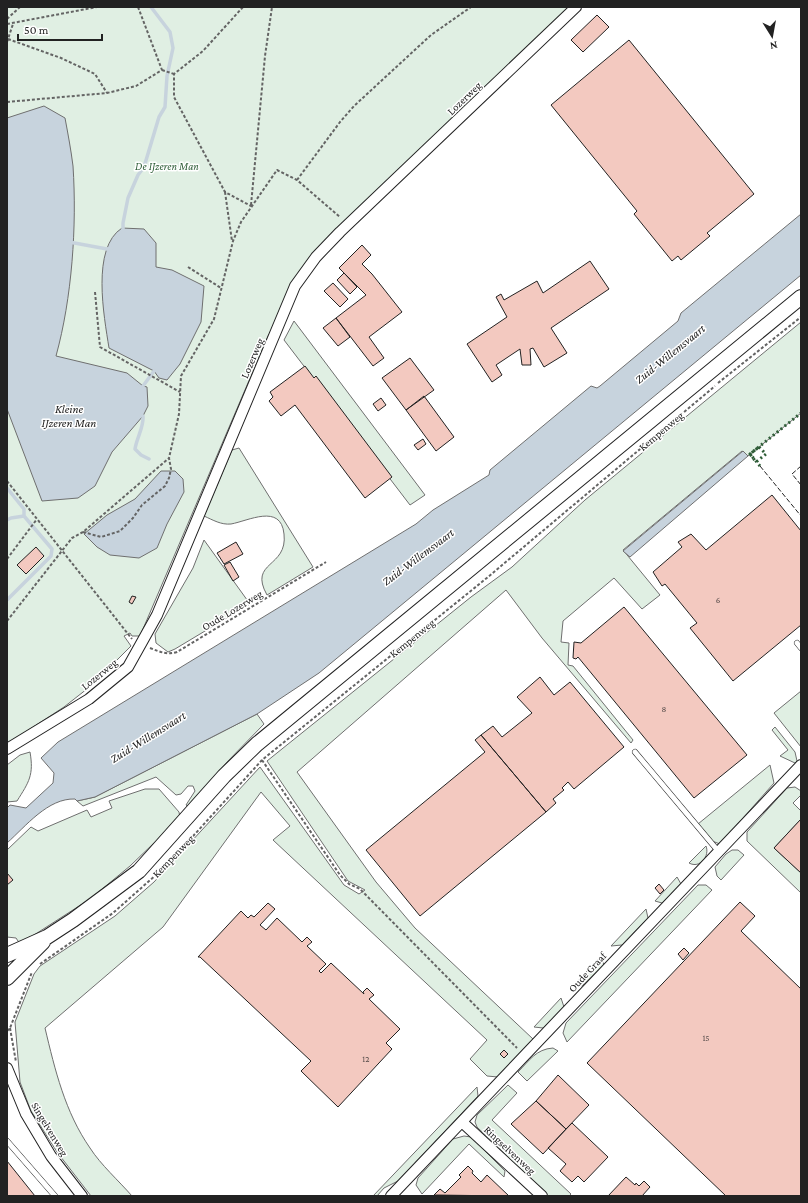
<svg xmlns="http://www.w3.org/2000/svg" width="808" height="1203" viewBox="0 0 808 1203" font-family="'Crimson Pro',serif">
<rect width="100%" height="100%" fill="#fff"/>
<!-- green -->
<path fill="#e0efe3" stroke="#6f6f6f" d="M7 7H576L339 235 289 300 268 336 140 636H132L130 633 124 636 131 646 92 685 64 707 7 744Z
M294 321 425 495 410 505 284 340Z
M801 322V413L748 456 742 451 623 550 660 595 642 609 614 578 563 621 561 642 569 643 568 665 573 666 633 740 631 743 542 638 506 590 297 772 376 882 415 928 533 1039 498 1077 487 1076 470 1059 487 1040 273 840 290 826 261 792 163 927 45 1028C55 1070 65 1112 90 1148 101 1165 118 1180 132 1196H91L57 1152 31 1111 20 1082 15 1022 34 974 40 966 115 916 154 882 260 767 344 885 359 894 365 890 348 881 267 761 471 597 512 567 585 500Z
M239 448 313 567 267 595C248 561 288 568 284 534 281 503 248 521 231 524 221 525 213 520 204 516L232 450Z
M204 540 250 604 175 649 168 652 156 643 155 634 193 568Z
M801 691V747L774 713Z
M257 714 264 724 227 762 189 807 186 805 195 791 193 786H188L181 794 176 795 156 777 83 806 77 801 95 797Z
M775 727 795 752 797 761 795 763 780 756 788 750 772 730Z
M30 752C34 775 29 782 17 801L7 802V765L20 755Z
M770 765 774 783 720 844 712 841 698 824Z
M795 787 801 791V795L793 803 801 811V819L774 848 801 873V893L747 841V832L787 788Z
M145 789H159L179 812 180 818 130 866 90 899 20 944 16 938 7 937V850L31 827 38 831 87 810 91 817 112 808 109 801Z
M706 846C710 856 700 869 689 863Z
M732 850H738L744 855 721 880 717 876 715 867 726 854Z
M677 877 681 884 662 903 655 901Z
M698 885H706L712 890 567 1042 563 1033 566 1023Z
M646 909 648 918 622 945 611 946Z
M601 956 604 965 582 986 574 985Z
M561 998 564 1007 543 1028 534 1027Z
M553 1048 558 1051 527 1081 518 1072C529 1061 536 1049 553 1048Z
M508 1085 517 1093 492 1120 571 1194 569 1196H548L477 1127 475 1122 477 1115Z
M477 1087 478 1096 398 1181 384 1188 377 1196H373Z
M464 1136 471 1137 505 1171 504 1177 469 1144 422 1194 416 1185 418 1178 453 1139Z"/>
<!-- water -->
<path fill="#c7d3dd" stroke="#6f6f6f" d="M44 106 65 118C68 134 71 150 73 166 77 226 72 298 56 356L127 373 143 386 147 387 148 406 143 416 112 452 95 486 78 498 42 501 7 409V118Z
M801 214V275L319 673 257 714 95 797 77 801 75 799C48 798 26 826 7 843V808L10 805 26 808 53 783 54 773 41 758 58 742 416 524 433 510 489 475 490 470 591 386 597 388 600 386 678 321 681 313Z
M122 228 144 229 156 243V267L172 270 204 286 201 322 180 364 167 380 159 378 154 371 109 348C104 316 91 248 122 228Z
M743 451 748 456 630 557 623 551Z
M161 471H175L183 479 184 492 167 524 157 548 139 558 110 555 97 547 84 534 107 515 135 499Z"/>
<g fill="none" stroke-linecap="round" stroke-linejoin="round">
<!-- stream -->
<path stroke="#c7d3dd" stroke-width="3.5" d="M123 232V223L128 198 138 175 144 167 159 117 165 107 167 76 173 48 170 32 151 7
M69 242 107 249 112 248
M143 386 154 371
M143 416C144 427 137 437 135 449L141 455 149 459
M7 488 24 509V516L52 549 51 556 7 600
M7 520 11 518 24 516"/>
</g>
<!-- building -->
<path fill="#f3c9c0" stroke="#222" d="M597 15 609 27 583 52 571 40Z
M629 40 754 194 707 233 710 236 681 260 678 256 672 261 634 214 637 211 551 105Z
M362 245 371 255 362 264 372 274 402 312 369 337 384 358 373 366 336 318 366 295 339 268Z
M590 261 609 289 551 328 567 353 544 367 533 348 530 349 531 365H522L520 349 496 365 502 375 492 382 467 344 507 317 496 297 501 294 504 300 537 281 543 293Z
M344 273 357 287 350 294 337 280Z
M333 283 348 299 340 307 324 291Z
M336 318 350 337 338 346 323 328Z
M410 358 434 390 406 410 382 378Z
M305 366 314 378 316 376 392 477 365 498 295 405 281 416 269 401 273 397 270 392Z
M424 396 454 437 436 451 406 410Z
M381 398 386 405 378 411 373 404Z
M423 439 426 444 418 450 414 445Z
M772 495 801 531V625L733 681 690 628 697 623 665 584 662 586 653 572 682 547 678 542 691 534 706 550Z
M236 542 243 554 224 564 217 553Z
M36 547 44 556 26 574 17 565Z
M230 562 239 577 233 581 224 565Z
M132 596 136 597 132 604 129 602Z
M624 607 747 755 694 798 578 657 576 659 573 658 574 642 581 643Z
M540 677 554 695 570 682 624 747 574 789 568 782 562 788 564 790 553 799 556 803 546 812 481 735 493 726 502 737 532 713 517 697Z
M481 735 546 812 420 916 366 850 485 752 475 740Z
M801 819V873L774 848Z
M7 873 13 880 7 885Z
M659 884 664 890 660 894 655 888Z
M740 902 755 916 741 931 801 989V1196H726L587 1063Z
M268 903 275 909 260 925 266 930 277 918 302 942 307 937 312 942 307 946 326 964 319 971 321 973 331 963 364 994 363 992 367 988 374 995 369 999 400 1029 386 1043 392 1049 338 1107 301 1071 311 1061 200 957H198L241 911 248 918 251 915 254 917Z
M684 948 689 953 683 960 678 954Z
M504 1050 508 1054 504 1058 500 1054Z
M558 1075 589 1105 566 1129 536 1101Z
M536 1101 566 1129 543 1154 511 1124Z
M572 1123 608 1157 584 1182 578 1176 572 1182 560 1171 566 1164 548 1148Z
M7 1161 35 1196H7Z
M468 1166 473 1171 472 1173 481 1182 487 1175 509 1196 434 1195 440 1189 445 1193 461 1177 459 1175Z
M626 1177 635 1185 636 1183 639 1186 644 1181 650 1187 642 1196H608Z"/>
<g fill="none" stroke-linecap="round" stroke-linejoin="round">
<!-- lane casing -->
<g stroke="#222" stroke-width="6">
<path id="lane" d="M797 643 801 648
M635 752 719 852
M7 1141 55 1196"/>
</g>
<!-- street casing -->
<g stroke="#222" stroke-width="12">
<path id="street" d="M7 749 89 699 128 667 157 615 295 286 316 257 340 232 576 7
M7 1068 26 1114 51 1156 82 1196
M462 1122 542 1196
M391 1196 801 765"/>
</g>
<!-- secondary casing -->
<g stroke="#222" stroke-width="16">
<path id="secondary" d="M7 955 47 937 73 920 139 871 224 776 257 744 801 297
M7 978 43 942"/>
</g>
<!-- path -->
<path stroke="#646464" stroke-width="2" stroke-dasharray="3 2" stroke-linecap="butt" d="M138 7 162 70
M243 7 203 51 174 74V97L225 192 251 206
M7 19 20 7
M7 24 97 7
M8 39 61 58 95 74 107 93
M7 42 13 24
M162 70 174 74
M7 102 107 93 136 86 162 70
M297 180 340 122 354 106 431 35 471 7
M225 192 232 241
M251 205 265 56 272 7
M188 267 221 288
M95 292 100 347 180 392
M718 383 801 317
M7 481 132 639
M83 532 101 537 120 531 133 518 142 505 165 486 169 478 171 469 169 458 179 414 181 376 214 319 233 241 241 222 277 170 297 180 340 217
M7 559 37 519
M7 621 72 538 83 532 169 458
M150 648C160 652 167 655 177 652L326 562
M262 760 340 875 349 884 360 889 517 1048
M40 964 113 913 166 866 262 760 488 577 715 386
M10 1028 16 1062
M7 1031 10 1028 32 972"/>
<!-- lane -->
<use href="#lane" stroke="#fff" stroke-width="5"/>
<!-- street -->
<use href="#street" stroke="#fff" stroke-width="10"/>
<!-- secondary -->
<use href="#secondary" stroke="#fff" stroke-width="14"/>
<!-- hedge -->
<path stroke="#2f5e38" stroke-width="3" stroke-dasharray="2 3" stroke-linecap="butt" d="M759 447 766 454 756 462 750 454Z
M760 466 750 454 801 413"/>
<!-- fence -->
<path stroke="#222" stroke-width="1" stroke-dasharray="5 2" stroke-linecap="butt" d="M760 466 801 516
M801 466 792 474 801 485"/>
</g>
<g text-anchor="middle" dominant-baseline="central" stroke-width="3" stroke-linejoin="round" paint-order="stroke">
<!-- number labels -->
<g font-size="9" fill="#564c4a">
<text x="718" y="600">6</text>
<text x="664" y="709">8</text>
<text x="706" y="1038">15</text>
<text x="366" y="1059">12</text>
</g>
<!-- street labels -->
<g font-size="11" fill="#222" stroke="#fff">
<text transform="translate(464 98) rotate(-44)">Lozerweg</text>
<text transform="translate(252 358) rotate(-67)">Lozerweg</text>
<text transform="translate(661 431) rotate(-40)">Kempenweg</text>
<text transform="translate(232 610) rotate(-31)">Oude Lozerweg</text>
<text transform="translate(412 638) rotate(-39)">Kempenweg</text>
<text transform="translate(99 674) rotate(-39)">Lozerweg</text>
<text transform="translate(173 856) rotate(-46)">Kempenweg</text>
<text transform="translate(587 972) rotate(-47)">Oude Graaf</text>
<text transform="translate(50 1129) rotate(59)">Singelvenweg</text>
<text transform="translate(510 1150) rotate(43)">Ringselvenweg</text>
</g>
<!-- park labels -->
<g font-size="11" font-style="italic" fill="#2f5e38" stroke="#fff">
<text x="167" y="166">De IJzeren Man</text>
</g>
<!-- water labels -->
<g font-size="12" font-style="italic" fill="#222" stroke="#fff">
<text transform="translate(670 354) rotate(-39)">Zuid-Willemsvaart</text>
<text x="69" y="409">Kleine<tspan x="69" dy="14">IJzeren Man</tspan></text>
<text transform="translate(418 557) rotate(-37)">Zuid-Willemsvaart</text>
<text transform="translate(148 737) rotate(-32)">Zuid-Willemsvaart</text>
</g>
</g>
<!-- border -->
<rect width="808" height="1203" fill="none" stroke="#222222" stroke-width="16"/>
<!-- north arrow -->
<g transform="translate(772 36) rotate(169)" stroke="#ffffff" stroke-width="3" paint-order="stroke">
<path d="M0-3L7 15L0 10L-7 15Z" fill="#222222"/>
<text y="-6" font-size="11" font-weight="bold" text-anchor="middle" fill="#222222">N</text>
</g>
<!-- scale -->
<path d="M18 34v6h84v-6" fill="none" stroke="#222222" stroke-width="2"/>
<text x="24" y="34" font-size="12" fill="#222222" stroke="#ffffff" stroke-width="3" paint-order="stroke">50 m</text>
</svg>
